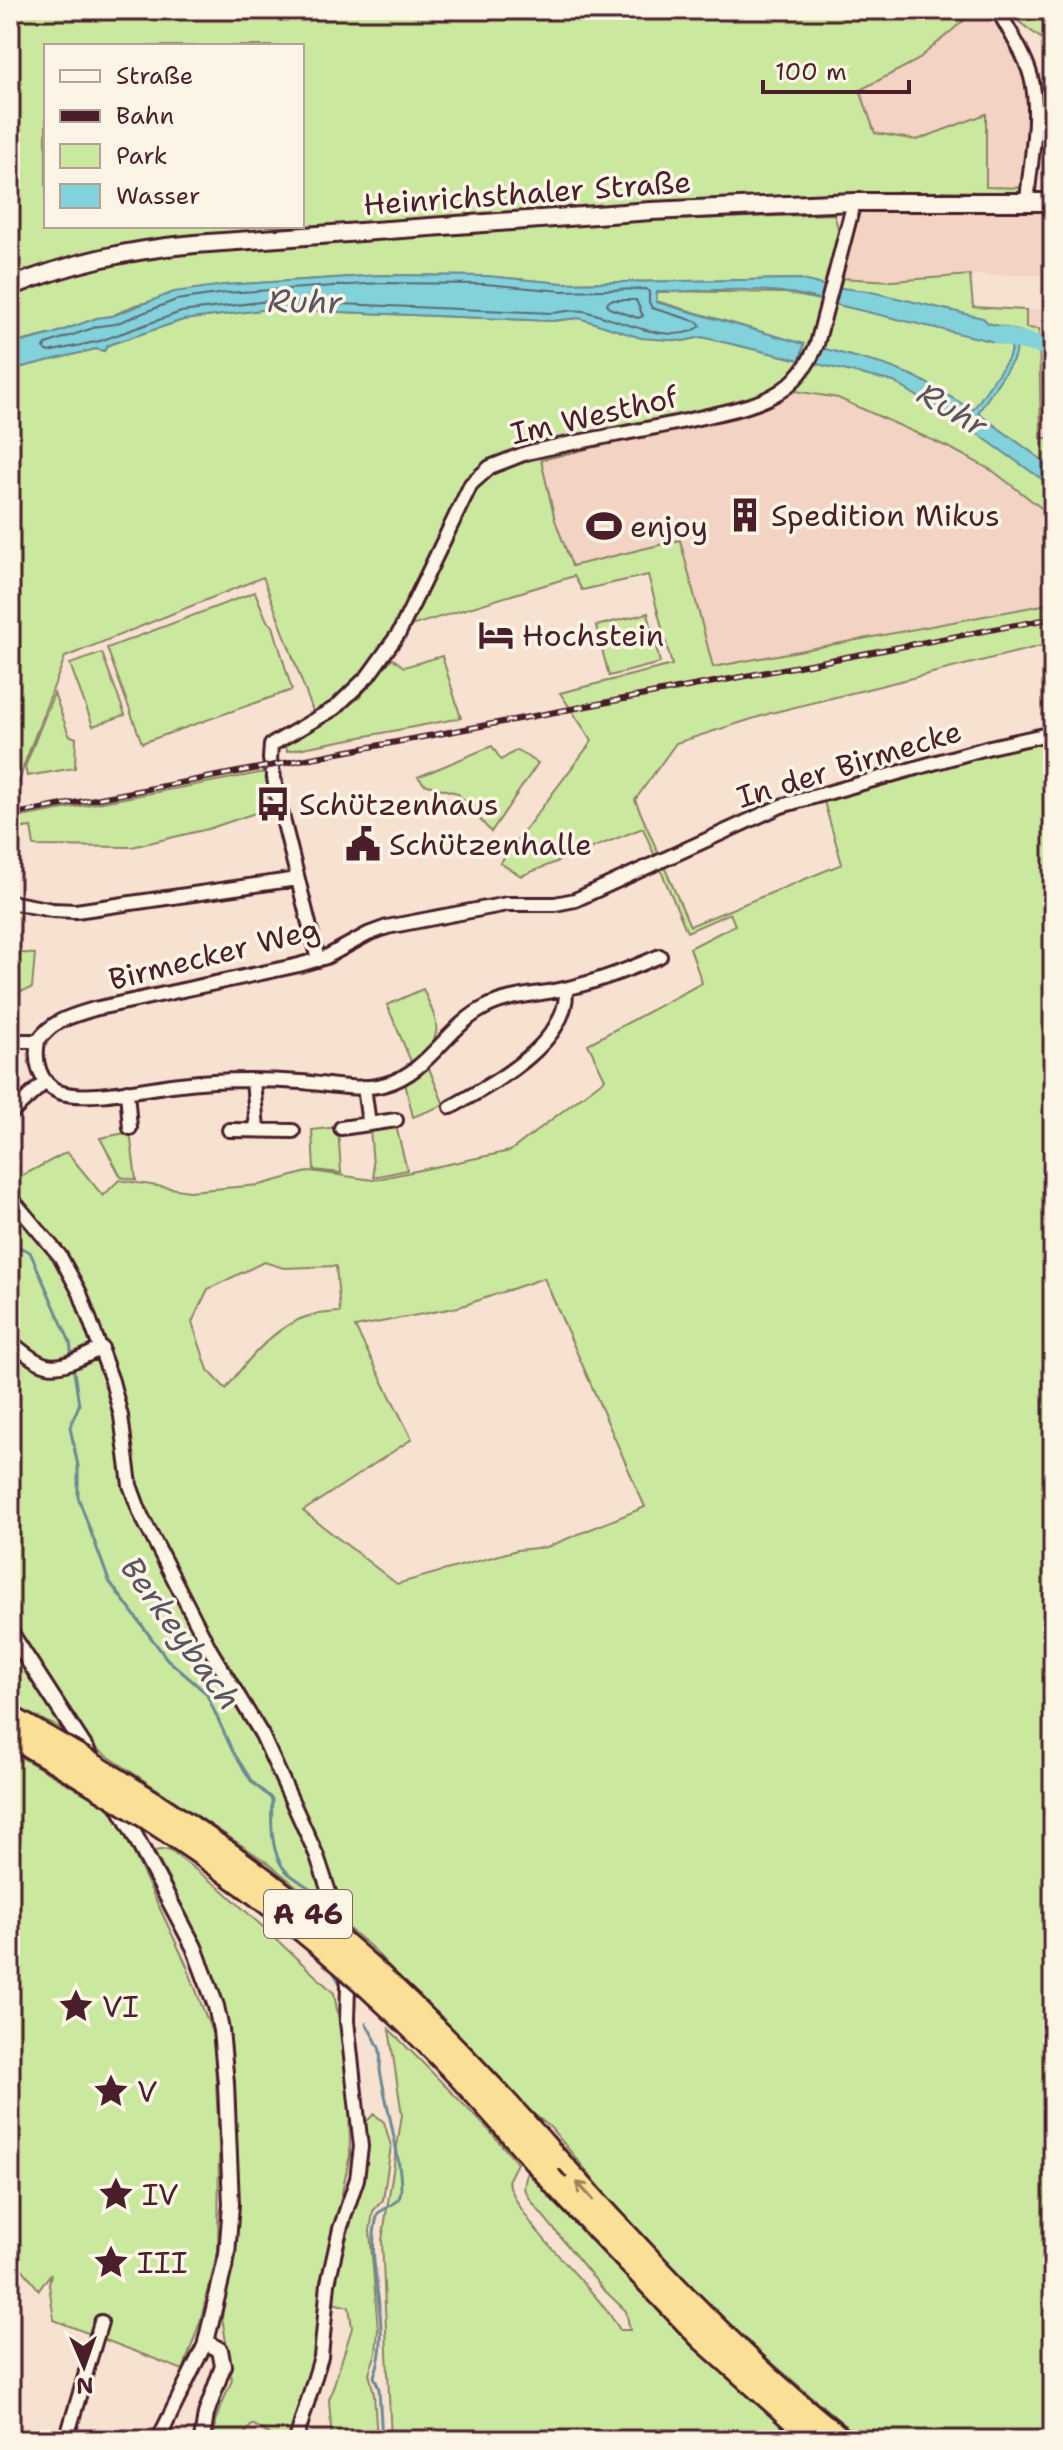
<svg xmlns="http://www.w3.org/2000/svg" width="1063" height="2450" viewBox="0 0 1063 2450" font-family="'Shantell Sans',sans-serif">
<rect width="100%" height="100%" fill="#f7e1d1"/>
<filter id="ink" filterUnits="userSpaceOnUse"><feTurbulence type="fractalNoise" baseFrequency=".0125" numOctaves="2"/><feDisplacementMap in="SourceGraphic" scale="16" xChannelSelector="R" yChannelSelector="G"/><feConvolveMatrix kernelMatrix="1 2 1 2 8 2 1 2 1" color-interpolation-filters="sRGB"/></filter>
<g filter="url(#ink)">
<!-- built -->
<path fill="#f3d3c3" d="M976 10H995L1029 75 1032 115 1026 188 986 187V114L917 140 875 133 859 90 916 60Z
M1028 204 1053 207V275H970L892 281 839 278 853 221 861 214Z
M1026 310H1053V438H1041L1039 329 1026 328Z
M795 391 838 398 952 449 993 471 1053 517V603L713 667 680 540 572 566 555 520 541 459 689 427 773 403Z"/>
<!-- green -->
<path fill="#cbe89f" stroke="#8a8465" stroke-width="2" fill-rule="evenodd" d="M10 10H976L916 61 860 90 875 133 917 140 986 114V187L1026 188 1022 193 942 191 941 194 664 204 666 220 834 214 839 232 835 271 839 278 892 281 970 275 973 307 1026 310V328L1039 329 1041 438H1053V517L993 471 952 449 838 398 795 391 763 407 541 460 555 520 572 566 680 540 713 667 1053 603V643L771 713 676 743 635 800 690 926 842 864 820 788 1009 735 1053 727V2440H862L699 2300 605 2193 550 2127 525 2107 471 2053 371 1947 268 1863 94 1747 10 1619V1182L67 1152 103 1196 119 1180 189 1191 260 1185 311 1171 373 1180 510 1151 605 1079 588 1044 702 983 690 948 735 925 730 913 687 932 643 828 521 876 500 863 592 741 560 693 672 665 648 575 582 590 574 576 394 631C371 667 350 689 314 714L263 577 65 657 24 765 15 798 10 800V370L96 349 104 351 108 345 183 320 269 309 552 321 579 318 683 341 702 337 800 360 804 344 656 301 657 291 785 293 825 301 830 287 799 279 562 283 485 276 381 275 224 285 135 305 112 316 97 318 53 334 10 344ZM46 46H302V226H46ZM264 1262 284 1268 336 1266 340 1312C331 1313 322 1313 314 1315 278 1321 246 1361 226 1389L208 1370 192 1322 208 1289ZM544 1278 645 1507 547 1547 517 1550 397 1584 303 1511 412 1439 355 1327 459 1307Z
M1003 10H1053V39H1042Z
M255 592 267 621 273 626 292 690 142 743 107 648Z
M648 613 660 663 609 676 596 626Z
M102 653 125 715 93 726 70 664Z
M442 656 461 718 287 751 286 744 318 727 359 698 392 658 404 667Z
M54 693 69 735 76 738 75 768 27 776 25 767Z
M492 746 501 760 517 750 538 763 491 832 457 793 424 784 418 777Z
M265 772 271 796 264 797 267 809 208 829 132 847 34 846 31 827 10 830V819Z
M10 952 35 954 32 988 10 995Z
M423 989C440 1028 445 1034 413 1066L387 1005Z
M428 1066 444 1105 413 1117 405 1083Z
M396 1126 407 1170 374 1177 370 1129Z
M338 1127 341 1173 314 1170 312 1130Z
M130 1132 136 1180 121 1177 100 1138Z
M10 1641 68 1732 10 1704Z
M10 1751 109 1808 121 1826 186 1964 214 2038 219 2146 218 2251 200 2322 183 2370 54 2320 49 2285 51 2273 39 2290 10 2253Z
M168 1849 224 1891 334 1993 349 2080 350 2155 325 2273 319 2326 311 2366 290 2440H271L270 2435 252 2424 240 2440H214L215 2421 232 2380 222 2317 235 2240V2122L221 2001 191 1922 154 1851Z
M389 2029 489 2130 517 2163 508 2181C523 2231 592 2282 620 2330H630L626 2311 602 2288 531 2201 524 2188 527 2172C613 2268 705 2354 801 2440H391L382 2240 402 2115Z
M374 2114 384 2122 391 2146 383 2200 373 2211 370 2231 378 2330 376 2353 369 2373 374 2394 377 2440H332L329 2400 352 2328 349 2307 333 2303 337 2273 360 2191 366 2122Z"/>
<!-- water -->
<path fill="#81d2da" stroke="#6b8a94" stroke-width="2" d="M381 275 486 276 562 283 799 279 830 287 825 301C773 284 712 291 657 292L656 302 804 344 800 360 702 337 683 341 641 338 579 318 552 321 269 309 183 320 108 345 104 351 96 349 10 370V345L53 334 97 318 112 316 174 292 224 285Z
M833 287 867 291 983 318 988 323 1022 332 1013 360 978 413 1053 468V487L975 432 894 382 813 363 818 347 885 365 916 377 973 410 1008 359 1012 346 829 303Z"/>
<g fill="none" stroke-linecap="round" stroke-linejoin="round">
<!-- shore -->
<path stroke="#606771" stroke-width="2" d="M381 283 485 284 562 291 646 289 649 292V302L652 308 698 322 701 326C672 348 615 318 584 311 573 309 562 312 552 313L268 301 181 312 100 341 48 352 44 348 46 344 99 326 115 324 176 300 225 293Z
M611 300H636L643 316 638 318 609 308 607 303Z"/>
<!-- stream -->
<path stroke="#6b8a94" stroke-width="3" d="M10 1243 30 1252 70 1342 72 1357
M73 1365 79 1405 70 1427 78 1466V1497L109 1581 167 1659 206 1693 232 1750 252 1782 272 1799C271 1821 270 1857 288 1873 303 1885 323 1893 330 1913
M334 1967V1973L342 1987
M366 2023C370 2032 378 2042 380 2051 381 2057 380 2064 380 2070 383 2091 408 2185 399 2198 395 2204 384 2209 378 2213 362 2267 395 2324 374 2376L379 2389 382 2440"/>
<!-- river -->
<path stroke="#81d2da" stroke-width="18" d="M999 335 1053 348"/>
<!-- minor casing -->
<g stroke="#4a1f2b" stroke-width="18">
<path id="minor" d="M998 10C1009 31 1025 54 1031 77 1041 113 1030 164 1027 201
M10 902 52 910 76 911 297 879
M318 960 279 803 270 759 271 745 335 708 368 676 399 633 471 484 490 467 526 453C585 439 644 431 703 417 729 411 757 406 779 392 798 380 809 364 817 344L854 202
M10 1041H38C52 1020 72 1016 94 1009L299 965 326 957 368 934 387 927 507 904H555L575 900 781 806 990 747 1053 733
M38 1041C34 1061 39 1083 59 1092 85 1102 151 1087 180 1084 220 1079 261 1079 301 1082 329 1084 359 1092 386 1084 429 1072 447 1026 486 1007 511 994 541 995 568 988 600 981 630 969 660 956
M253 1080 257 1129
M364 1087 369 1124 396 1120
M127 1091 130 1128
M451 1107C492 1084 569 1044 566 989
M10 1114 45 1082
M341 1128 369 1124
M229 1130 293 1131
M10 1197 60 1256 80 1293 112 1381 121 1416 130 1485 141 1515 211 1651 262 1735 317 1856 340 1925 342 1942
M10 1341C51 1376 55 1370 102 1348
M66 2440 101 2322
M158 2440 206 2342
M296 2440 321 2357 328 2283 340 2229 357 2179 361 2147 347 2021 348 1985 346 1969"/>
</g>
<!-- tertiary casing -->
<g stroke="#4a1f2b" stroke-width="20">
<path id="tertiary" d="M10 1632 96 1765
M116 1800 194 1947 216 2006 221 2030 226 2083 231 2204 227 2255 206 2342 220 2350 223 2366 206 2414 202 2440"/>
</g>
<!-- secondary casing -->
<g stroke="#4a1f2b" stroke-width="22">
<path id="secondary" d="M10 287C73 262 128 250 195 244L651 211 854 202H1053"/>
</g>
<!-- motorway casing -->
<g stroke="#4a1f2b" stroke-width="28">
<path id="motorway" d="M556 2159C647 2259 736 2357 842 2440
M557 2186 701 2337 816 2440"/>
</g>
<!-- minor -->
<use href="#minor" stroke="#fcf5e5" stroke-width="12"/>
<!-- tertiary -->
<use href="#tertiary" stroke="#fcf5e5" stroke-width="14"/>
<!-- secondary -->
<use href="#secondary" stroke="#fcf5e5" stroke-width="16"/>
<!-- motorway -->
<use href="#motorway" stroke="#fadf96" stroke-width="22"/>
<!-- rail casing -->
<g stroke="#4a1f2b" stroke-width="6">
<path id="rail" d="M10 815 1053 618"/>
</g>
<!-- rail -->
<use href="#rail" stroke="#fcf5e5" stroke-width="3" stroke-dasharray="9" stroke-linecap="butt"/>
<!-- motorway-bridge casing -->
<g stroke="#4a1f2b" stroke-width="28" stroke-linecap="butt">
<path id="motorway-bridge" d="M16 1721C130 1784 239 1854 338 1939 417 2006 488 2081 556 2159
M26 1744C161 1820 288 1908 400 2016 456 2069 507 2127 557 2186"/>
</g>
<!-- motorway-bridge -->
<use href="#motorway-bridge" stroke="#fadf96" stroke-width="22"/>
</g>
<!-- one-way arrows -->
<defs><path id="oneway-shaft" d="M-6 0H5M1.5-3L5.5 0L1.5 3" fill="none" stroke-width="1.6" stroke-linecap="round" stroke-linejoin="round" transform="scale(2)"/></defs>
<use stroke="#a27f60" href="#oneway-shaft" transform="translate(585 2191) rotate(-132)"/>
</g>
<!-- icons -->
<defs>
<g id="building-bare" transform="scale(2.76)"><path d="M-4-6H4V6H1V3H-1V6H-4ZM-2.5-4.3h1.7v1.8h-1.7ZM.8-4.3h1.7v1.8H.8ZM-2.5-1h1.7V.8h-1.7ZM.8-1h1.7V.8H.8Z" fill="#4a1f2b" stroke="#fcf5e5" stroke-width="2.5" paint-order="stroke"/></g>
<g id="stadium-bare" transform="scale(2.76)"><path d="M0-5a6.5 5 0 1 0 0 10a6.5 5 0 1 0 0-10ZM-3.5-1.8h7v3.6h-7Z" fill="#4a1f2b" stroke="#fcf5e5" stroke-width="2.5" paint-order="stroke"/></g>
<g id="hotel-bare" transform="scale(2.76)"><path d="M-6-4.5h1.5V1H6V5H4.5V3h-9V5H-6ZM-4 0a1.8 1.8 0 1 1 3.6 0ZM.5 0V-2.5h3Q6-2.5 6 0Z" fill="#4a1f2b" stroke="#fcf5e5" stroke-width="2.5" paint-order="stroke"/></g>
<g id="bus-bare" transform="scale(2.76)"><path d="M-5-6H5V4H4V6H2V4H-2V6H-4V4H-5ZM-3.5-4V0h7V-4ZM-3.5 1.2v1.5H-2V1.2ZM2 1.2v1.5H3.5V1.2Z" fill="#4a1f2b" stroke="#fcf5e5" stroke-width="2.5" paint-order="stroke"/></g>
<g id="civic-bare" transform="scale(2.76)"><path d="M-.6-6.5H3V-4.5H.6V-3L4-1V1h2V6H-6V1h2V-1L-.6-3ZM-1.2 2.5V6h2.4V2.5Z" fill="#4a1f2b" stroke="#fcf5e5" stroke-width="2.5" paint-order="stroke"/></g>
<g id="sight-bare" transform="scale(2.76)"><path d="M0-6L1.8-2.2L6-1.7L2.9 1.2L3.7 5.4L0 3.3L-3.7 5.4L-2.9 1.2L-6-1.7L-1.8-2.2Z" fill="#4a1f2b" stroke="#fcf5e5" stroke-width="2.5" paint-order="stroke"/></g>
</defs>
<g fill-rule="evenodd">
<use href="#building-bare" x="745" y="515"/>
<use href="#stadium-bare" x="604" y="526"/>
<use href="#hotel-bare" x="496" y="635"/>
<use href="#bus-bare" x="273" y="804"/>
<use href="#civic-bare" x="363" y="844"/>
<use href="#sight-bare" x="76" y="2006"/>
<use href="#sight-bare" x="111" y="2091"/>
<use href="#sight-bare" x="116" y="2194"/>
<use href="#sight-bare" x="111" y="2262"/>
</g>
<g text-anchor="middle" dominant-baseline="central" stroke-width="7" stroke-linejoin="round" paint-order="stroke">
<!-- shield labels -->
<rect fill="#fcf5e5" stroke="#7f5f63" stroke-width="2" x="264" y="1890" width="88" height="48" rx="6"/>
<g font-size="28" font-weight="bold" fill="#4a1f2b">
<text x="308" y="1914">A 46</text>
</g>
<!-- street labels -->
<g font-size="30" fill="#4a1f2b" stroke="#fcf5e5">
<text transform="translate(527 193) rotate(-4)">Heinrichsthaler Straße</text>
<text transform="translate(594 415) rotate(-13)">Im Westhof</text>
<text transform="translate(849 764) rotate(-17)">In der Birmecke</text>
<text transform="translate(214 954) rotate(-14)">Birmecker Weg</text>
</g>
<!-- poi labels -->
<g font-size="30" fill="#4a1f2b" stroke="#fcf5e5" text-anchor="start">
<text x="771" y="515">Spedition Mikus</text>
<text x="630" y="526">enjoy</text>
<text x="522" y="635">Hochstein</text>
<text x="299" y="804">Schützenhaus</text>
<text x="389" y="844">Schützenhalle</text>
<text x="102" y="2006">VI</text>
<text x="137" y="2091">V</text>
<text x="142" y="2194">IV</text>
<text x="137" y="2262">III</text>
</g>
<!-- water labels -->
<g font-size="32" font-style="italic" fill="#5a5560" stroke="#fcf5e5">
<text transform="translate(305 301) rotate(1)">Ruhr</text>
<text transform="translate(953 409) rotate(31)">Ruhr</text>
<text transform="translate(181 1633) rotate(54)">Berkeybach</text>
</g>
</g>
<!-- margin -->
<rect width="1063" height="2450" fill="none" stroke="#fcf5e5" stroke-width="40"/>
<rect x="20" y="20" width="1023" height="2410" fill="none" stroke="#4a1f2b" stroke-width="3" filter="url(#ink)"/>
<!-- legend -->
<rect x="44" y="44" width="260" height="184" fill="#fcf5e5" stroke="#b59f9b" stroke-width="2"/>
<rect x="60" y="70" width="40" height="12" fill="#fcf5e5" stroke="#b59f9b" stroke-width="2"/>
<text x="116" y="84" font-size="24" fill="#4a1f2b">Straße</text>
<rect x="60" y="110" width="40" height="12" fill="#4a1f2b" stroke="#b59f9b" stroke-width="2"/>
<text x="116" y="124" font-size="24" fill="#4a1f2b">Bahn</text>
<rect x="60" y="144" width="40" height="24" fill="#cbe89f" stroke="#b59f9b" stroke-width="2"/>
<text x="116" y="164" font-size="24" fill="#4a1f2b">Park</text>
<rect x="60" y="184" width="40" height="24" fill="#81d2da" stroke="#b59f9b" stroke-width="2"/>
<text x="116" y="204" font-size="24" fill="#4a1f2b">Wasser</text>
<!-- north arrow -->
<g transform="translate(84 2366) rotate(178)" stroke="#fcf5e5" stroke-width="6" paint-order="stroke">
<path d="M0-6L14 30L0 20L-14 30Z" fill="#4a1f2b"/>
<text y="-12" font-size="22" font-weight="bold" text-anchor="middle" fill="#4a1f2b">N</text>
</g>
<!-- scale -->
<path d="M763 80v12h146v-12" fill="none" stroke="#4a1f2b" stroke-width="4"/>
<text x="775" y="80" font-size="24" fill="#4a1f2b" stroke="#fcf5e5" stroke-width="6" paint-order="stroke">100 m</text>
</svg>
